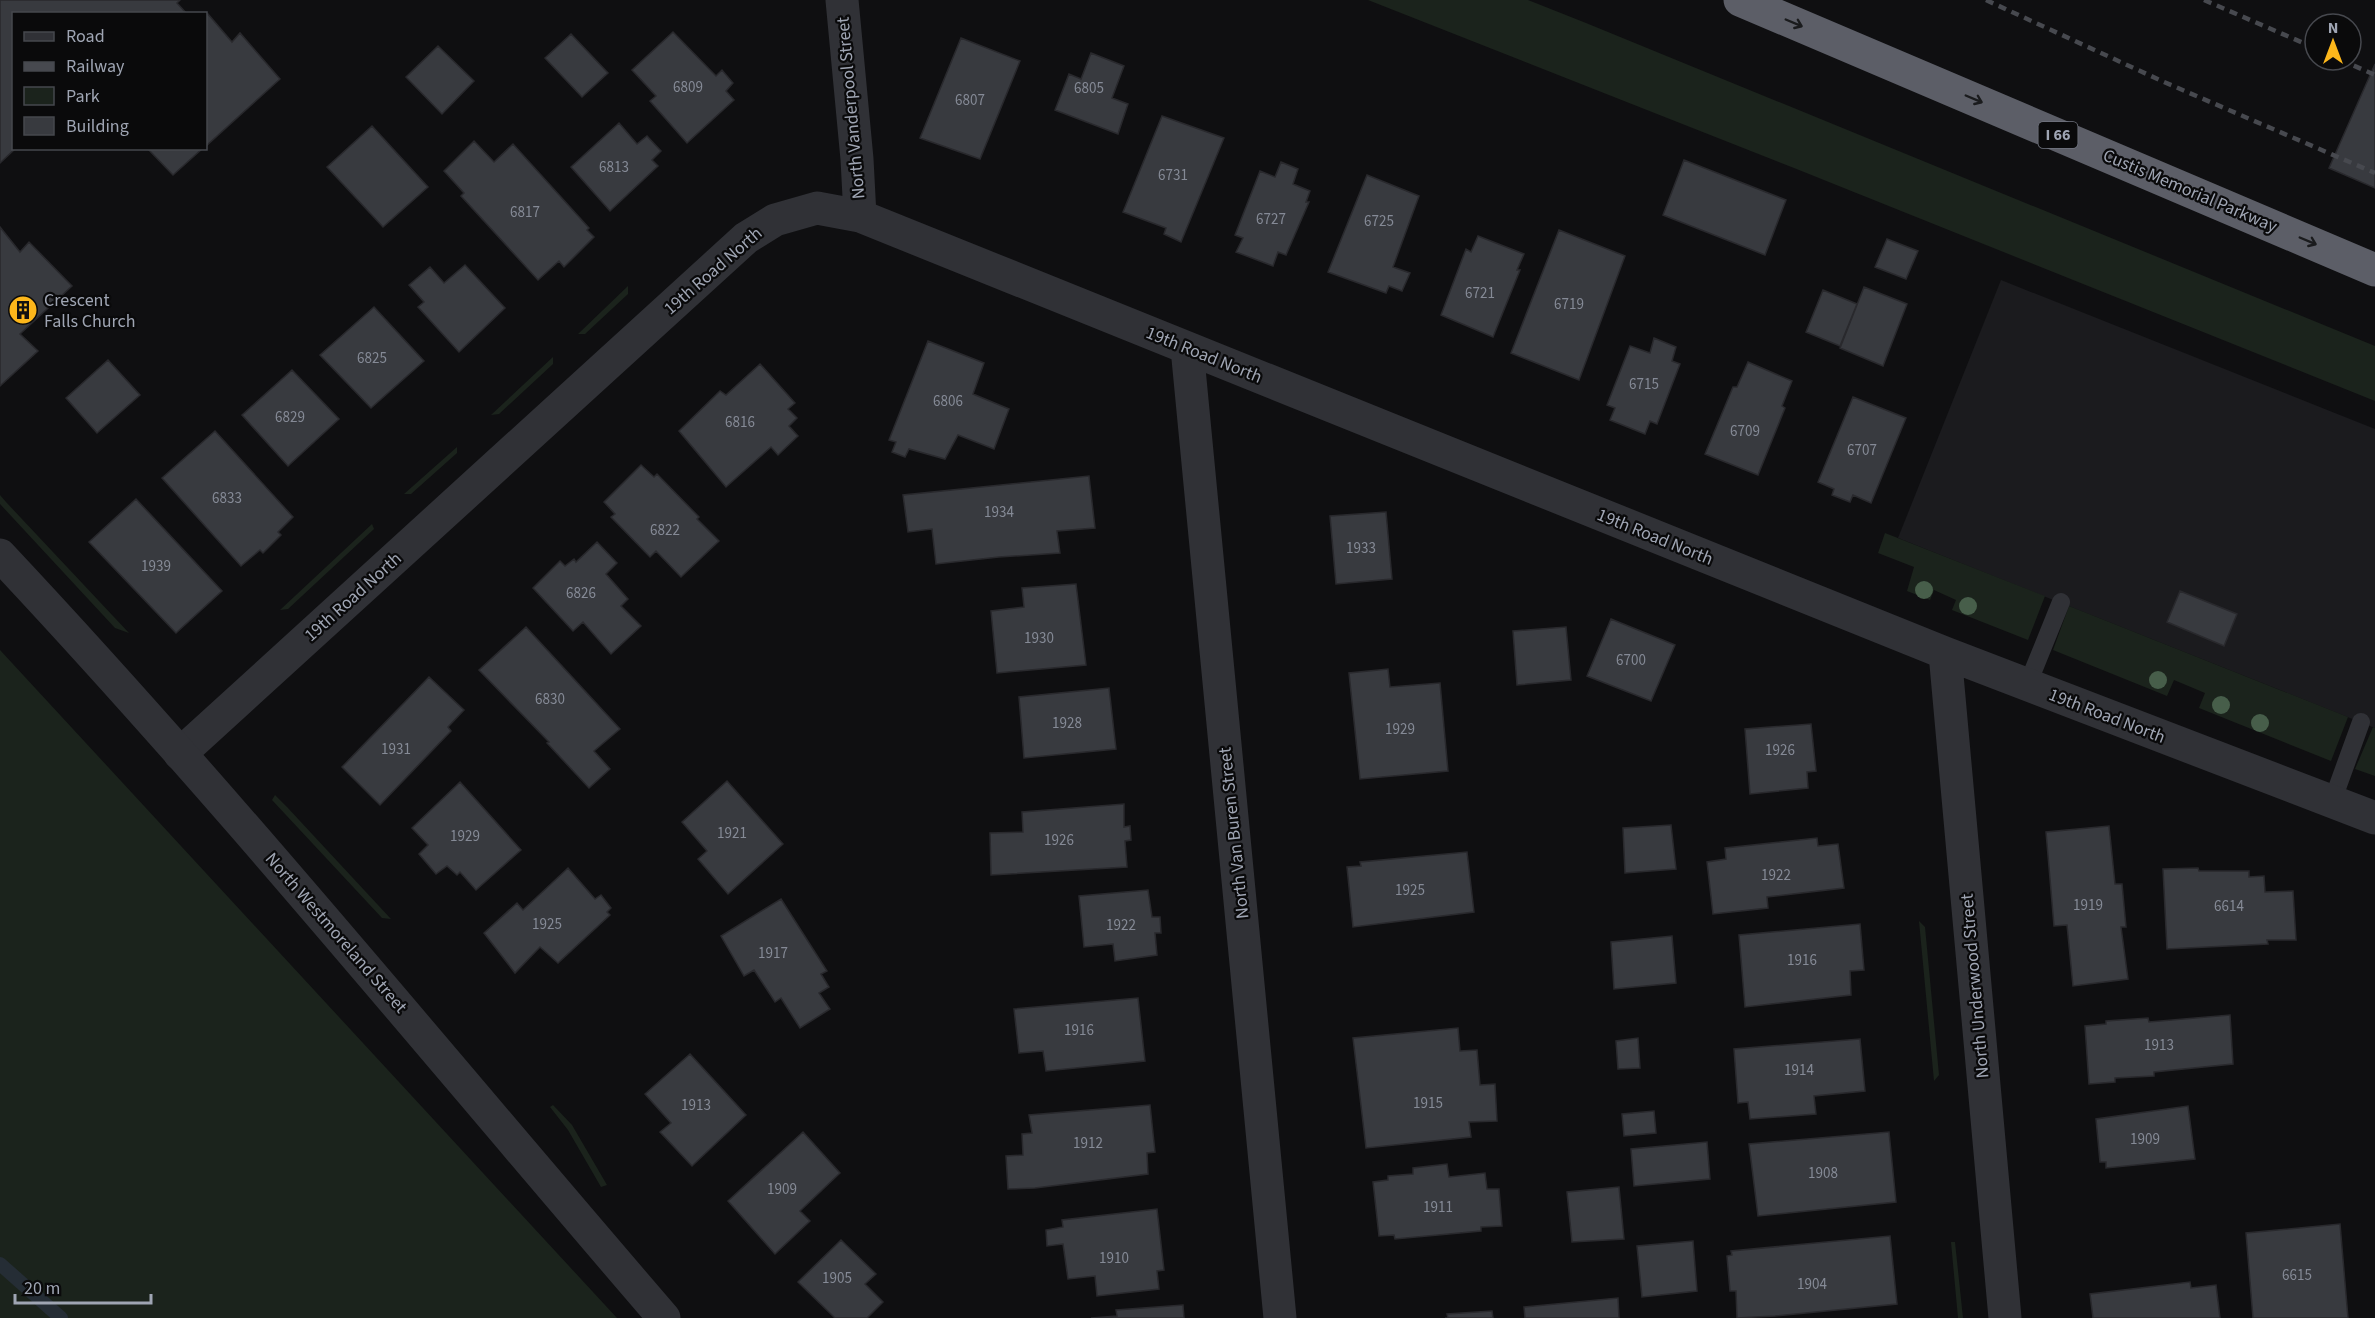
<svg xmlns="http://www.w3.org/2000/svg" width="2375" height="1318" viewBox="0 0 2375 1318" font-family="'Source Sans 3',sans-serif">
<rect width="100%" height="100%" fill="#0f0f11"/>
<!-- built -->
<path fill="#1b1b1e" d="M2001 280 2375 429V728L1898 538Z"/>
<!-- green -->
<path fill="#1b231c" d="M1368 0H1528L1586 23 2375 346V401L1794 168Z
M628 286V294L585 334H578Z
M553 357V364L499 414 491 415Z
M457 447V453L411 494H404Z
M0 495 6 502 129 633 115 628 0 504Z
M372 524 374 529 288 609 280 610Z
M1885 533 2045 596 2028 640 1952 610 1956 600 1934 590 1930 600 1907 591 1914 567 1878 553Z
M2069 606 2348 717 2331 761 2199 708 2205 693 2174 680 2167 696 2053 650Z
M0 650 617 1318H0Z
M2373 727 2375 728V776L2355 769Z
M275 795 287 807 391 919 382 918 272 800Z
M1919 921 1925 927 1939 1075 1934 1081Z
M553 1105 572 1125 607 1185 601 1187 568 1130 550 1107Z
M1951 1242H1955L1963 1318H1958Z"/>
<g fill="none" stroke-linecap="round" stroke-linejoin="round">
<!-- stream -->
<path stroke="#252d35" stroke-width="14" d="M0 1264 61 1318"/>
</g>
<!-- building -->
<path fill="#383a3f" stroke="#29292d" stroke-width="1.5" d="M0 0H180L177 3 187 14H14V148H16L0 163Z
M208 14 232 42 240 33 280 79 206 146V16Z
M673 32 716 76 722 70 733 83 726 91 734 100 687 143 650 101 656 96 632 70Z
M571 34 608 73 582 97 545 58Z
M961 38 1020 61 980 159 920 138Z
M438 46 474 81 442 114 406 77Z
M1091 53 1124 66 1112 98 1128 104 1118 134 1055 110 1069 74 1081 79Z
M2375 64V188L2329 168Z
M1162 116 1224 138 1181 242 1164 234 1166 228 1123 212Z
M619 123 637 144 647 136 661 151 652 160 658 166 610 211 571 167Z
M372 126 428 187 383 227 327 167Z
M474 141 494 162 513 144 589 228 587 230 594 237 564 267 559 261 538 280 461 196 464 193 444 171Z
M147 148H203L173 175Z
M1684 160 1786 200 1765 255 1663 215Z
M1281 162 1298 169 1293 184 1310 191 1306 202H1309L1286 255 1278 252 1273 266 1236 252 1243 238 1235 235 1260 171 1275 177Z
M1367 175 1419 196 1393 267 1410 273 1402 291 1389 286 1386 293 1328 272Z
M0 227 20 252 29 242 72 286 20 334 38 351 0 386Z
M1559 230 1625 256 1579 380 1511 353Z
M1478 236 1524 254 1517 270H1520L1493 337 1441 315 1466 249 1471 252Z
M1887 239 1918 251 1906 279 1875 267Z
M465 265 505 308 459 352 418 307 424 302 409 285 430 267 444 283Z
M1864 287 1907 304 1883 366 1840 348Z
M1823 290 1857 304 1840 346 1806 332Z
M374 307 424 361 371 408 320 355Z
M1654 338 1676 347 1672 361 1680 364 1657 424 1650 421 1645 434 1610 420 1615 408 1607 405 1630 346 1650 353Z
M928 341 984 363 973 394 1009 409 994 449 958 435 945 459 909 449 905 457 892 452 896 442 889 440Z
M108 360 140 395 97 433 66 398Z
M1748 362 1792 381 1782 406 1785 408 1758 475 1705 454 1733 387H1737Z
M760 364 795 403 788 409 797 418 789 426 798 436 778 455 771 447 726 487 679 431 720 391 726 395Z
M292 370 339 419 288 466 242 415Z
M1853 397 1906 418 1871 503 1853 495 1850 502 1832 495 1834 489 1818 482Z
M215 431 293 517 278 532 281 535 263 553 260 550 241 566 162 478Z
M641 465 654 477 657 474 699 517 697 519 719 541 681 577 656 551 650 557 611 517 615 514 604 502Z
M1089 476 1095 528 1057 531 1060 553 999 557 936 564 932 529 908 532 903 495Z
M136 499 222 591 176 633 89 542Z
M1386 512 1392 579 1336 584 1330 516Z
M597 542 617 563 606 574 628 599 621 606 641 626 611 654 583 622 573 631 533 588 560 561 565 566 574 559 576 562Z
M1076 584 1086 665 997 673 991 611 1024 607 1022 588Z
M2180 591 2237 614 2224 646 2167 622Z
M1611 619 1675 645 1651 701 1587 676Z
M526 627 620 729 594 751 610 769 589 788 547 743 549 742 479 670Z
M1566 627 1571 680 1517 685 1513 631Z
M1388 669 1390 687 1440 683 1448 771 1360 779 1349 673Z
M429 677 464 710 448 727 451 731 380 805 342 767Z
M1109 688 1116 749 1024 758 1019 697Z
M1811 724 1816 771 1807 772 1808 788 1750 794 1745 729Z
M727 781 783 844 728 894 698 859 707 851 682 822Z
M460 782 521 850 476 890 460 872 457 875 447 866 436 874 419 854 428 845 412 828Z
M1124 804V827L1130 826 1131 840 1125 841 1127 867 991 875 990 833 1023 832 1022 812Z
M1671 825 1676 869 1625 873 1623 828Z
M2109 826 2115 884H2122L2126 927H2121L2128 979 2073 986 2067 925 2054 926 2046 832Z
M1817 838 1818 846 1838 844 1844 888 1767 897 1768 908 1713 914 1707 862 1726 859 1725 848Z
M1467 852 1474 912 1353 927 1347 867 1361 866 1360 862Z
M568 868 595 899 601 895 611 908 607 912 610 915 558 963 540 947 515 973 484 933 517 903 523 910Z
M2198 868 2199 871H2249V877L2264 876 2265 892 2293 891 2296 940H2267L2268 944 2167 949 2163 869Z
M1148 890 1152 917H1160L1161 933H1155L1157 955 1115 961 1113 944 1084 947 1079 896Z
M781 899 827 971 821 974 829 987 819 993 830 1009 800 1028 781 998 775 1002 754 970 744 976 721 936Z
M1860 924 1864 970 1850 971 1851 995 1745 1007 1739 935Z
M1672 936 1676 983 1614 989 1611 942Z
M1138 998 1145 1061 1046 1071 1043 1051 1019 1053 1014 1009Z
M2230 1015 2233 1064 2154 1072V1076L2115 1078V1082L2089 1084 2085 1026 2106 1024V1021L2148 1018 2149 1022Z
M1458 1028 1460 1051 1477 1050 1480 1085 1495 1084 1497 1121 1469 1122 1471 1137 1366 1148 1353 1038Z
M1638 1038 1640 1068 1618 1069 1616 1041Z
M1860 1039 1865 1091 1814 1096 1816 1114 1750 1119 1748 1102 1738 1103 1734 1049Z
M690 1054 746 1115 692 1166 660 1132 671 1123 645 1094Z
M1150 1105 1155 1152 1147 1153 1148 1174 1035 1188 1008 1189 1006 1156 1023 1155 1022 1134 1032 1133 1029 1115Z
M2188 1106 2195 1159 2106 1168V1162H2100L2096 1119Z
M1654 1111 1656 1133 1624 1136 1622 1114Z
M803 1132 840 1173 800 1211 810 1221 775 1254 728 1201Z
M1889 1132 1896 1202 1758 1216 1749 1144Z
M1707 1142 1710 1179 1634 1186 1631 1149Z
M1447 1164 1449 1177 1485 1173 1487 1189H1499L1502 1226 1481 1227V1231L1395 1239 1394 1235 1379 1236 1373 1182 1388 1180V1176L1413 1174V1168Z
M1619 1187 1624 1239 1572 1242 1567 1192Z
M1157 1209 1164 1270 1157 1271 1159 1289 1097 1296 1095 1276 1068 1279 1063 1244 1047 1246 1046 1230 1063 1227 1062 1220Z
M2340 1224 2348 1318H2253L2246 1233Z
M1890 1236 1897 1304 1775 1316 1737 1318 1736 1291H1730L1727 1256 1732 1255 1731 1251Z
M841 1240 876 1274 865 1284 883 1302 867 1318H835L798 1282Z
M1693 1241 1697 1291 1642 1297 1637 1246Z
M2190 1282 2191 1288 2216 1285 2220 1318H2093L2090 1294Z
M1618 1298 1619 1318H1525L1524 1307Z
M1183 1305 1184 1318H1091L1117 1316 1116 1310Z
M1492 1311 1493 1318H1445H1448L1447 1314Z"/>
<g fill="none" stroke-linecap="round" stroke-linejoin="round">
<!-- service -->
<path stroke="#303136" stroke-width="18" d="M2027 686 2061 602
M2332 802 2361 722"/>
<!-- minor -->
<path stroke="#303136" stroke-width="33" d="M842 0 857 159 860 216
M1187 348 1280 1318
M1945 653 2005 1318
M180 754 746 238 775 220 817 208 860 216 1945 653 2375 818"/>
<!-- tertiary -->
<path stroke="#303136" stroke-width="33" d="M0 555C231 801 444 1063 664 1318"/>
<!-- motorway -->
<path stroke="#5c5e67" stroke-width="33" d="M1740 0 2375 270"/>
<!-- rail -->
<path stroke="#47494f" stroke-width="4.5" stroke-dasharray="8 6" stroke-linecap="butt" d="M1986 0 2164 82 2375 173
M2204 0 2315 48
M2341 60 2375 75"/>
</g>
<!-- trees -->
<g fill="#475e4a">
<circle cx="1924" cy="590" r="9"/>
<circle cx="1968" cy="606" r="9"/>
<circle cx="2158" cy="680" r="9"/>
<circle cx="2221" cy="705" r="9"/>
<circle cx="2260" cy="723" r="9"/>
</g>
<!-- one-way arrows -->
<defs><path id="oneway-shaft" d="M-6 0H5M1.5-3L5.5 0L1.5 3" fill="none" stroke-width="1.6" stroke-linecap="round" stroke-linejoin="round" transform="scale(1.5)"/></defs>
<g stroke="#1a1b1d">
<use href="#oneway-shaft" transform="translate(1794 23) rotate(23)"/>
<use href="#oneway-shaft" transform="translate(1974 99) rotate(23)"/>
<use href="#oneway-shaft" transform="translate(2308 241) rotate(23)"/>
</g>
<!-- icons -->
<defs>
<g id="building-disc" transform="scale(1.5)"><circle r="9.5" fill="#fdb71b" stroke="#0a0a0b"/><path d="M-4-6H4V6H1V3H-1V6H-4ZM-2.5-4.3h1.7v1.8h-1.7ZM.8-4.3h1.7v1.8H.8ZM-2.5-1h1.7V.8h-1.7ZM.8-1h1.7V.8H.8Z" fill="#111"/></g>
</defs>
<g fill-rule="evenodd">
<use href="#building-disc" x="23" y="310"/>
</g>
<g text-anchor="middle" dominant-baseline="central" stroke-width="4.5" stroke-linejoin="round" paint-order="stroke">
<!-- number labels -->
<g font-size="15" fill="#858a96">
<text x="688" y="87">6809</text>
<text x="1089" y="88">6805</text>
<text x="970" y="100">6807</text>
<text x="614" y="167">6813</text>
<text x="1173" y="175">6731</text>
<text x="525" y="212">6817</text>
<text x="1271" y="219">6727</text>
<text x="1379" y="221">6725</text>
<text x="1480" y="293">6721</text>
<text x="1569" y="304">6719</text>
<text x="372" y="358">6825</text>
<text x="1644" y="384">6715</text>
<text x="948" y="401">6806</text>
<text x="290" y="417">6829</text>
<text x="740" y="422">6816</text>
<text x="1745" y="431">6709</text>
<text x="1862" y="450">6707</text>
<text x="227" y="498">6833</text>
<text x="999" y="512">1934</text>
<text x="665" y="530">6822</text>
<text x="1361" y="548">1933</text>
<text x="156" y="566">1939</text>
<text x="581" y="593">6826</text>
<text x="1039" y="638">1930</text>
<text x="1631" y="660">6700</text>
<text x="550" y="699">6830</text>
<text x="1067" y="723">1928</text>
<text x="1400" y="729">1929</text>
<text x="396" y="749">1931</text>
<text x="1780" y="750">1926</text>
<text x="732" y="833">1921</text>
<text x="465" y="836">1929</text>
<text x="1059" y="840">1926</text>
<text x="1776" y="875">1922</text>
<text x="1410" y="890">1925</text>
<text x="2088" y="905">1919</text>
<text x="2229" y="906">6614</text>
<text x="547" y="924">1925</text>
<text x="1121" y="925">1922</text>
<text x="773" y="953">1917</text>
<text x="1802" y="960">1916</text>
<text x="1079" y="1030">1916</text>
<text x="2159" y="1045">1913</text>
<text x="1799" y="1070">1914</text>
<text x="1428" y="1103">1915</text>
<text x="696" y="1105">1913</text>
<text x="2145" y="1139">1909</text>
<text x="1088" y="1143">1912</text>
<text x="1823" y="1173">1908</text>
<text x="782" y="1189">1909</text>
<text x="1438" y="1207">1911</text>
<text x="1114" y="1258">1910</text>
<text x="2297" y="1275">6615</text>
<text x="837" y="1278">1905</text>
<text x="1812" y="1284">1904</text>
</g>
<!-- shield labels -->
<rect fill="#0a0a0b" stroke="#727681" stroke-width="1.5" x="2038.5" y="122" width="39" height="26" rx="4.5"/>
<g font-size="16" font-weight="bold" fill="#9fa5b3">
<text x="2058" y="135">I 66</text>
</g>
<!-- street labels -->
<g font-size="18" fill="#9fa5b3" stroke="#0a0a0b">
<text transform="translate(851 108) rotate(-95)">North Vanderpool Street</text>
<text transform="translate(2190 191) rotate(23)">Custis Memorial Parkway</text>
<text transform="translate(713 271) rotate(-41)">19th Road North</text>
<text transform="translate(1204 355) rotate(22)">19th Road North</text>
<text transform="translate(1655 537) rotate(22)">19th Road North</text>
<text transform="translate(353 597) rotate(-42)">19th Road North</text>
<text transform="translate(2107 716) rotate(21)">19th Road North</text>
<text transform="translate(1234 833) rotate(-96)">North Van Buren Street</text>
<text transform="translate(336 933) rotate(49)">North Westmoreland Street</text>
<text transform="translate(1975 986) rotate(-95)">North Underwood Street</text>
</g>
<!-- poi labels -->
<g font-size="18" fill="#9fa5b3" stroke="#0a0a0b" text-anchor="start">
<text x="44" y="300">Crescent<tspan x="44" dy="21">Falls Church</tspan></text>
</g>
</g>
<!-- legend -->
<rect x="12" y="12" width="195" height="138" fill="#0a0a0b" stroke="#46484e" stroke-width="1.5"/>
<rect x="24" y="32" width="30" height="9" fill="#303136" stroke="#46484e" stroke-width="1.5"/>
<text x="66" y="42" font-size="18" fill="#9fa5b3">Road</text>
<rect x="24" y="62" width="30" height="9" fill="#47494f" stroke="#46484e" stroke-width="1.5"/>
<text x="66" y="72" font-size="18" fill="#9fa5b3">Railway</text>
<rect x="24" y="87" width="30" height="18" fill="#1b231c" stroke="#46484e" stroke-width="1.5"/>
<text x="66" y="102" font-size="18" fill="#9fa5b3">Park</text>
<rect x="24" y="117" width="30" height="18" fill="#383a3f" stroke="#46484e" stroke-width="1.5"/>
<text x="66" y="132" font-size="18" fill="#9fa5b3">Building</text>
<!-- north arrow -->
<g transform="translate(2333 42)"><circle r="28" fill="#0a0a0b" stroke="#46484e" stroke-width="1.5"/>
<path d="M0-4.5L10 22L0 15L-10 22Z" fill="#fdb71b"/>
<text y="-9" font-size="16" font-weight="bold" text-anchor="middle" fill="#9fa5b3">N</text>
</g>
<!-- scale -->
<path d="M15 1294v9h136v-9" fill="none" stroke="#9fa5b3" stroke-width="3"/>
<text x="24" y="1294" font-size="18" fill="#9fa5b3" stroke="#0a0a0b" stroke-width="4.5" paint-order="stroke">20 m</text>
</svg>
